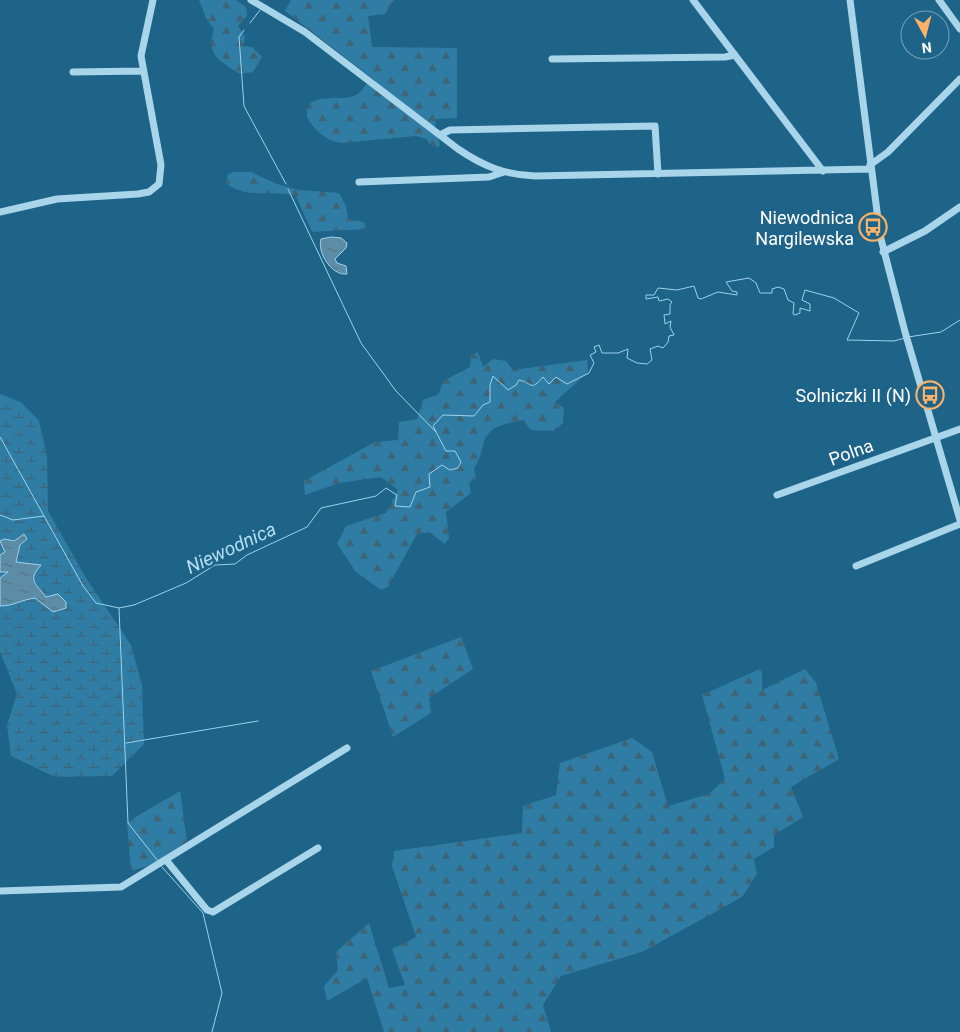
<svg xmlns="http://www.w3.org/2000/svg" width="960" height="1032" viewBox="0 0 960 1032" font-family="Roboto,sans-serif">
<defs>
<pattern id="forest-firs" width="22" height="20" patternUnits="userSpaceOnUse" patternTransform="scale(1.25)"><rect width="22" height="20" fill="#2f7da4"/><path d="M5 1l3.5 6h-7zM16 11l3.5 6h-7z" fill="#3e6478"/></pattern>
<pattern id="wetland-marsh" width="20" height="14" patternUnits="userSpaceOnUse" patternTransform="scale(1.25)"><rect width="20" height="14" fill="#2f7da4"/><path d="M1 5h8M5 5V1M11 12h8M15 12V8" fill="none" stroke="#3e6478"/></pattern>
<pattern id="water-ripples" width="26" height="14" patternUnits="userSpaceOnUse" patternTransform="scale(1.25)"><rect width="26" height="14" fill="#5d8da6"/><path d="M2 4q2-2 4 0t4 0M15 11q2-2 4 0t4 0" fill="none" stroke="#567382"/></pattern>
</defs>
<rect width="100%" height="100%" fill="#1e6388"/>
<!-- forest -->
<path fill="url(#forest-firs)" d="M199 0H236L246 7 247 16 238 26 245 37 243 46 252 47 262 57 253 72 240 74C221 61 205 56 214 29L206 18Z
M291 0H394L385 14 368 16 372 47 457 48V118L436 119 435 128 440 144 439 147 432 146 426 139 416 136 341 143C326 141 314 130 307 117 304 83 355 112 365 85L376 81 285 11Z
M234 172H251L277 184 299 190 339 193 346 206 348 219 364 222 366 229 312 232 296 196C272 189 246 200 226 183L228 174Z
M478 352 483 367 493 359 506 361 513 370 587 360 588 372 555 402 564 408 563 423 554 431 530 430 524 420C509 423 489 425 484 442 481 452 481 458 474 468L476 478 469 484 471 493 446 512 449 538 445 544 429 532 417 534 388 587 381 590 356 572 337 544 346 526 386 513 398 490 381 477 339 483 305 495 304 481 375 442 398 440 399 422 417 419 423 400 439 394 443 381 470 367 471 355Z
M461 637 473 669 429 698 431 713 393 737 371 671Z
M762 668V690L805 669 816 683 839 759 791 787 803 817 774 835V847L754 859 757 874 742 897 642 952 561 976 543 1005 551 1032H384L367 978 327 1001 324 986 338 970 336 952 369 923 389 988 405 985 392 949 416 937 392 866 394 851 522 833 523 806 556 795 560 763 632 738 652 752 668 806 709 794 725 779 702 695Z
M180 791 187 842 151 865 131 871 127 822Z"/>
<!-- wetland -->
<path fill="url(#wetland-marsh)" d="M0 394 21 402 39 421 47 456 48 511 86 578 131 645 142 685 144 744 112 776 55 777 11 756 7 725 17 694 0 652Z"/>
<!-- water -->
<path fill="url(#water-ripples)" stroke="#9cd3ed" d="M331 237 341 238 347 243 346 248 335 259 337 263 346 266 347 274C332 276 317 253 321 239Z
M24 534 27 539 20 545 16 562 41 565C28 580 34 582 46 597L58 594 66 602V608L53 612 35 598C20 600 14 606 0 606V578L8 572H0V555L5 552 0 541 5 539 14 541Z"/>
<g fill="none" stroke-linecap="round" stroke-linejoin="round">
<!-- stream -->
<path stroke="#9cd3ed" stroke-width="1" d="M250 23 260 10
M244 30 239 37 244 106 286 184
M288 189 361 343 396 391 436 432
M908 337 941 332 960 320
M0 437 83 586 96 603 119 608 134 605 186 583 215 565 235 564 247 555 307 527 321 508 376 496 386 488 397 495 395 506 410 507 416 492 430 487 429 474 442 465 450 470 458 468 461 462 455 451H446L433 426 443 415 474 416 483 405 490 402V385L493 376 508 390 516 385 519 380C533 383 530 392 543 377L549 384 556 377 567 384 589 373 594 363 590 355 596 352 594 347 599 345 602 353H618L628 349 627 358 637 363 647 364 652 360 650 349 658 346 663 348 668 342 669 336 674 335 670 327 671 321 665 324 664 315 670 314V305L672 302 668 299 659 301 658 297 646 299V295H654L658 288 677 290 694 286 698 298 701 299 718 292 737 295V292L732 291 726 282 749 278 756 283 760 293H772V289L778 287 784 289 788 300 794 303 793 314 795 315 800 313V308L810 311V304L802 300 805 290 834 298 859 313 847 340 894 341 905 338
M0 515 13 520 44 516
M119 608 128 823 158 861
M126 743 258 721
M162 867 203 913 222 993 212 1032"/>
<!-- minor -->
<path stroke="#a9d5eb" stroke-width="7" d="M251 0 305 32 458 149C483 166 505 175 535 176L870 169
M693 0 823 171
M850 0 880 235 905 332 960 520
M939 0 960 29
M552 59 725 57 735 55
M73 72 143 71
M440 135 450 130 655 126 658 174
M870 165 888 152 960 79
M359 182 489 177 504 172
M0 212 57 199 138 194 149 192 159 184 161 165 141 56 153 0
M883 252 925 231 960 207
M777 495 960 429
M856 566 960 524
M166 860 207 910 213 912 318 848
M0 891 121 887 347 748"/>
</g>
<!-- icons -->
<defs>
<g id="bus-ring" transform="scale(1.4375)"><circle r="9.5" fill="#1e6388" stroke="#fab168" stroke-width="1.5"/><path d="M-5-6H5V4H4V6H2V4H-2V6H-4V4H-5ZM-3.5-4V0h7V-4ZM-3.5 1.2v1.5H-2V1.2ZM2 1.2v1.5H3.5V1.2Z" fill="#fab168"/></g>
</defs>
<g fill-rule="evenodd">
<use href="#bus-ring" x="873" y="227"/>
<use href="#bus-ring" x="930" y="395"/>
</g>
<g text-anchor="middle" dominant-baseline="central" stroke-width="5" stroke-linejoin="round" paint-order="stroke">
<!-- poi labels -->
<g font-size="18" fill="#fff" stroke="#1e6388" text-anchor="end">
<text x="854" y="217">Niewodnica<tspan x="854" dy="21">Nargilewska</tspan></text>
<text x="911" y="395">Solniczki II (N)</text>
</g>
<!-- street labels -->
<g font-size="18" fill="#fff" stroke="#1e6388">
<text transform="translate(851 452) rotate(-20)">Polna</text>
</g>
<!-- water labels -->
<g font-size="19" font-style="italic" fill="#b4def2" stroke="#1e6388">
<text transform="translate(231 548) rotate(-25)">Niewodnica</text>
</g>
</g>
<!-- north arrow -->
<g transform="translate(925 35) rotate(173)"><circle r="24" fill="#1e6388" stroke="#78a1b8"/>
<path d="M0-4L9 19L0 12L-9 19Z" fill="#fab168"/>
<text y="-8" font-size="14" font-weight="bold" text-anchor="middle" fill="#ffffff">N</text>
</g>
</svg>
